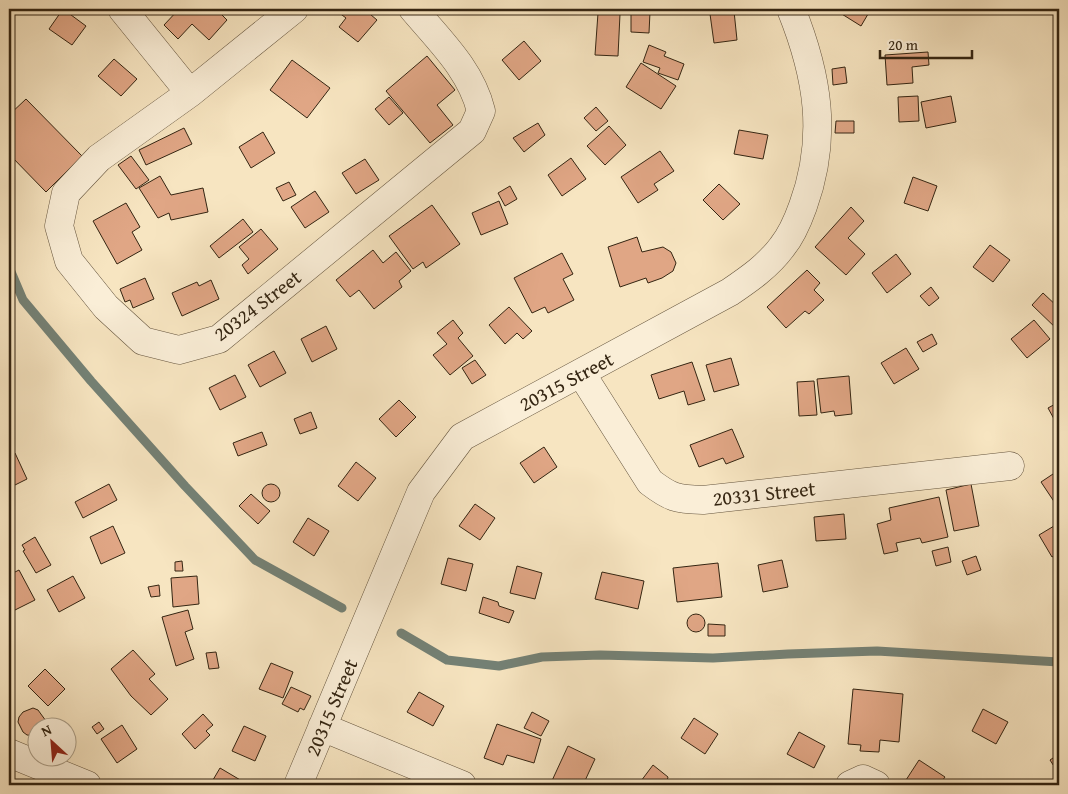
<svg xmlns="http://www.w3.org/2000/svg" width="1068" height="794" viewBox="0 0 1068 794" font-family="'Gentium Book Plus',serif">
<rect width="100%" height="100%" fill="#f7e5c1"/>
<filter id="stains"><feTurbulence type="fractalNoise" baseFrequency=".004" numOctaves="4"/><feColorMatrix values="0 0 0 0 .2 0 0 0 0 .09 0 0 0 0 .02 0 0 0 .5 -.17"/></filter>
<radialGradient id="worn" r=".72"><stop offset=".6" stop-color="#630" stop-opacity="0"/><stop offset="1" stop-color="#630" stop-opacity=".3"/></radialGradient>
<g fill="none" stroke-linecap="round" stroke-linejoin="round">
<!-- stream -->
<path stroke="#748175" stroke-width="9" d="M9 267 23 300 91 381 185 486 255 560 342 608
M401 633 447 660 499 666 542 657 600 655 713 658 788 654 877 651 1059 662"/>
</g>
<!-- building -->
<path fill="#e0a685" stroke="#342512" d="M63 9 86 26 72 45 49 29Z
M179 9H216L227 20 209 40 192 24 178 39 164 25Z
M334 9H364L377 20 358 42 339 27 346 18Z
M838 9H871L861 26 837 11Z
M631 11 650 12 649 33 631 32Z
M734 11 737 40 714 43 710 14Z
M598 13 620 14 618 56 595 55Z
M524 41 541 61 519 80 502 60Z
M649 45 666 52 664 56 684 64 678 80 658 73 660 68 643 62Z
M928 52 929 65 912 67 913 83 887 85 885 55Z
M427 56 455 90 437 105 453 125 430 143 386 91Z
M114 59 137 79 121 96 98 76Z
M292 60 330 88 307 118 270 90Z
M641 63 676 86 661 109 626 87Z
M845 67 847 83 833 85 832 69Z
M918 96 919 121 899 122 898 97Z
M951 96 956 122 926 128 921 102Z
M389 97 403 113 389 125 375 109Z
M26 99 82 156 46 192 9 154V115Z
M596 107 608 121 596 131 584 118Z
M836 121H854V133H835Z
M538 123 545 135 524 152 513 138Z
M609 126 626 145 605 165 587 146Z
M184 128 192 144 146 165 139 150Z
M739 130 768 135 763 159 734 154Z
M263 132 275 153 251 168 239 147Z
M660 151 674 171 654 184 658 190 638 203 621 177Z
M131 156 149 180 136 189 118 165Z
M571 158 586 179 562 196 548 175Z
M365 159 379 180 356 194 342 173Z
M160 176 171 195 203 188 208 212 171 220 169 213 158 218 139 188Z
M913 177 937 186 928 211 904 203Z
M289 182 296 195 283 201 276 188Z
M719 184 740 204 723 220 703 200Z
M510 186 517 199 505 206 498 193Z
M315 191 329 212 305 228 291 207Z
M499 201 508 224 481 235 472 213Z
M126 203 140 227 132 232 142 250 117 264 93 221Z
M432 205 460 244 426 268 423 262 413 269 389 236Z
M851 207 864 221 848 238 865 254 846 275 815 247Z
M243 219 253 232 219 258 210 246Z
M261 229 278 249 248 274 242 265 249 259 239 247Z
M637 237 642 252 663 247 671 252 676 263 673 271 662 278 648 283 646 278 620 287 608 247Z
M990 245 1010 260 993 282 973 267Z
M373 250 383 263 396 252 411 271 399 281 402 287 374 309 359 290 350 297 336 280Z
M562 253 573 274 563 279 574 300 548 313 545 307 532 313 514 278Z
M896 254 911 274 887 293 872 273Z
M807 270 820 283 814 290 824 300 809 314 805 311 786 328 767 307Z
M145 278 154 299 133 308 130 300 125 302 120 289Z
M211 280 219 299 182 316 172 293 197 282 199 286Z
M931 287 939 298 929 306 920 296Z
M1043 293 1059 308V331L1032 305Z
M509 307 532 331 523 339 517 333 505 344 489 325Z
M453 320 463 333 458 338 473 356 450 375 433 355 447 344 437 333Z
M1034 320 1050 339 1027 358 1011 339Z
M326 326 337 349 312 362 301 339Z
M932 334 937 344 923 352 917 342Z
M906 348 919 369 894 384 881 363Z
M274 351 286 373 260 387 248 365Z
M731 358 739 385 714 392 706 365Z
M475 360 486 375 472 384 462 368Z
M692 362 705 400 688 405 684 391 659 399 651 375Z
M235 375 246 397 220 410 209 388Z
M849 376 852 414 835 416 834 411 821 413 817 379Z
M814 381 817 415 799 416 797 382Z
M399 400 416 417 396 437 379 419Z
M1059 402V428L1048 408Z
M311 412 317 428 300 434 294 419Z
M732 429 744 457 726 464 723 458 699 467 690 445Z
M262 432 267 445 238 456 233 443Z
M544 447 557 467 534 483 520 463Z
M15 453 27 479 9 488V456Z
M356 462 376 478 358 501 338 486Z
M1059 470V505L1057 506 1041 482Z
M262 493a9 9 0 1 1 18 0a9 9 0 1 1-18 0Z
M109 484 117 500 83 518 75 502Z
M971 484 979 526 954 531 946 490Z
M251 494 270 511 258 524 239 506Z
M939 497 948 537 922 543 920 538 896 543 898 551 884 554 877 524 891 520 889 508Z
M475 504 495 518 480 540 459 526Z
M844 514 846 539 816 541 814 517Z
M308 518 329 531 314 556 293 542Z
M1059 523V553L1052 557 1039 535Z
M113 526 125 553 101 564 90 537Z
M35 537 51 565 36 573 23 551 25 550 22 545Z
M948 547 951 562 936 566 932 551Z
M976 556 981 570 967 575 962 561Z
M448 558 473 564 466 591 441 584Z
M782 560 788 587 763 592 758 565Z
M182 561 183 571H175V562Z
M718 563 722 597 677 602 673 568Z
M517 566 542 573 535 599 510 593Z
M19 570 35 600 9 613V575Z
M602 572 644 581 638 609 595 599Z
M73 576 85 598 59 612 47 590Z
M197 576 199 604 173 607 171 578Z
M159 585 160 596 151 597 148 587Z
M483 597 498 602 499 606 514 611 509 623 479 613Z
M188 610 193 629 185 632 194 659 176 666 162 617Z
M687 623a9 9 0 1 1 18 0a9 9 0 1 1-18 0Z
M708 624 725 625V636H708Z
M133 650 155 674 149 679 168 699 151 715 131 696 111 669Z
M216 652 219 668 209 669 206 653Z
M271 663 293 672 283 698 259 689Z
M45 669 65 689 48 706 28 686Z
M291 687 311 696 304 710 300 708 298 712 282 704Z
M853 689 903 694 899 742 880 740 879 752 860 751 861 745 848 744Z
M419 692 444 706 433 726 407 712Z
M33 708 38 710 46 721 54 726H38V736L27 735 23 732 18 722 19 717 23 712Z
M983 709 1008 722 996 744 972 731Z
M532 712 549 721 541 736 524 728Z
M203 714 213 725 206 731 210 735 195 749 182 734Z
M694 718 718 734 705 754 681 738Z
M99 722 104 729 97 734 92 727Z
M497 724 541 739 534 763 507 755 503 765 484 758Z
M122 725 137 749 117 763 101 739Z
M244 726 266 736 255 761 232 751Z
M799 732 825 746 814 768 787 754Z
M568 746 595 759 583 785H550Z
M1059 754V774L1050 760Z
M919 760 945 777 939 785H914L906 780Z
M653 765 668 777 667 781 672 785H638Z
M220 768 242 781 239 785H210Z"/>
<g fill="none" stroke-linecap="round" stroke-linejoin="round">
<!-- minor casing -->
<g stroke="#65553e" stroke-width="29">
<path id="minor" d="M122 9 190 93
M294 9 190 93 99 158 66 193 59 226 69 261 106 307 143 341 179 350 219 339 472 131 481 111C471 70 440 41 413 9
M581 373 650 482C671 498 676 499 703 500L1010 466
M322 727 462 785
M9 753 87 785
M298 785 421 492 462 437 730 292C749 279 768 266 782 247 791 236 798 220 803 206 828 137 818 76 791 9
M850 785 863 779 876 785"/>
</g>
<!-- minor -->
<use href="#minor" stroke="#faeed7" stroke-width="28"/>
</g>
<g text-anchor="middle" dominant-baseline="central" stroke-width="4" stroke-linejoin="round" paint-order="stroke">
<!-- street labels -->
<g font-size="20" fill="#342512" stroke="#faeed7">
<text transform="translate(257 305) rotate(-37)">20324 Street</text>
<text transform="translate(566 381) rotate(-28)">20315 Street</text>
<text transform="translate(764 493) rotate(-6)">20331 Street</text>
<text transform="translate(331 707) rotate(-67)">20315 Street</text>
</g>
</g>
<!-- margin -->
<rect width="1068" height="794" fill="none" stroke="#f7e5c1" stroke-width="30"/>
<rect x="10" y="10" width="1048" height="774" fill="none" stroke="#342512" stroke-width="2.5"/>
<rect x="15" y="15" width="1038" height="764" fill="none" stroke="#342512"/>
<!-- north arrow -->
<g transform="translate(52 742) rotate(334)"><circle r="24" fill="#faeed7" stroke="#ab9e88"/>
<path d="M0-4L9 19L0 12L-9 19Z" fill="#8f2418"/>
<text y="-8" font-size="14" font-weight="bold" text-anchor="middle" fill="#342512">N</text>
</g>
<!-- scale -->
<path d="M880 50v8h92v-8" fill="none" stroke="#342512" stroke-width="2.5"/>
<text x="888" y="50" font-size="15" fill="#342512" stroke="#faeed7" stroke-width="4" paint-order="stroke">20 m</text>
<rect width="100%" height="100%" filter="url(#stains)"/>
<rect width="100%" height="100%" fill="url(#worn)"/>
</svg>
